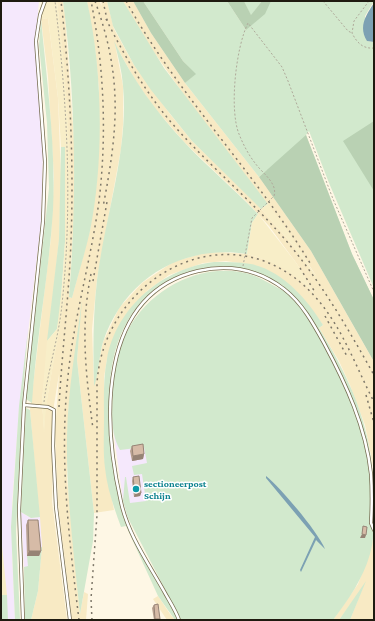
<svg xmlns="http://www.w3.org/2000/svg" width="375" height="621" viewBox="0 0 375 621" font-family="'Crimson Pro',serif">
<rect width="100%" height="100%" fill="#fef7e5"/>
<!-- built -->
<path fill="#f8eac4" fill-rule="evenodd" d="M57 1H63L65 15 74 140V216L69 297 72 298 90 230 97 180 99 89 95 49 87 1H99L102 6 101 1H107L114 29 134 65 170 114 192 141 255 202 291 243 317 277 277 217 187 99 146 41 123 1H133L151 33 185 83 259 177 311 251 374 362V471L365 425 350 385 339 361 319 328 323 325 306 302 292 287 253 265 226 261 203 263 169 275 148 290 131 309 116 332 107 359 104 377V457L114 510 94 513 77 360 81 307 68 413 67 479 80 614 84 592 88 594 86 620H72L58 504 55 433 59 374 54 405 52 502 67 620H31L38 591 42 547 30 410 51 238 54 177 48 76 41 19 48 18 58 98 61 179 59 240 42 401 44 429 45 411 65 293 64 68ZM115 44 134 78 153 106 185 143 246 201 269 226 297 264 314 293 301 281 287 270 273 262 247 254 219 252 204 253 173 262 142 283 119 308 103 342 94 386 92 329 97 279 121 149 123 124V86Z
M374 533V620H350L363 587 339 620H333L358 584 369 555Z
M158 596 170 614 175 620H167L153 599Z"/>
<!-- industrial -->
<path fill="#f5e8fc" d="M1 1H39L35 48 43 151 41 223 19 410 12 504V553L15 620H1Z
M112 421 148 439V504L128 518 123 501Z
M21 512 31 518 40 517 42 547 39 548 28 567H24Z"/>
<!-- green -->
<path fill="#d2e9cd" d="M63 1H87C103 71 104 161 90 231 85 253 78 275 72 298L69 297C77 199 76 99 63 1Z
M107 1H123L164 68 268 204 261 209 192 141 151 90 134 65 113 26Z
M143 1H227L246 30 266 1H374L365 16 367 41 374 42V288L329 183 309 131 306 135 352 254 374 300 267 170 259 177 185 83 195 74 183 61Z
M244 1H262L251 16Z
M41 19C47 83 56 146 53 210 49 275 36 339 32 403L26 399 49 188 47 123 39 45Z
M114 41C132 79 157 113 186 144 209 168 235 190 258 214L252 223 247 254C182 244 124 279 103 342 100 351 97 382 94 386 93 350 93 316 97 280 105 217 129 149 123 86 122 71 118 56 114 41Z
M61 147H65V242L60 312 57 329 47 341 59 239Z
M214 262C226 262 239 262 251 264 283 271 307 299 323 325L319 328C355 387 374 433 374 503 374 520 375 537 370 554 363 579 348 600 333 620H181L128 518 123 501 125 477H126L130 503 146 501 142 474 134 475 132 466 147 463 144 447 120 450C110 433 112 411 113 391 114 370 118 348 128 330 149 291 195 265 240 272 257 274 269 284 284 291V286C244 264 209 258 167 282 104 319 105 392 113 456 116 479 117 502 126 524 136 548 151 570 163 593 168 602 175 611 177 620H175L158 596 126 526 121 527C114 508 107 488 105 468 103 453 104 436 104 420 104 400 103 379 107 359 116 307 163 268 214 262Z
M82 300 77 360 94 513 93 541 80 614C74 555 66 495 67 436 68 390 76 345 82 300Z
M28 330 22 405 16 531 20 620H15L11 527 19 406Z
M26 408 30 410 40 517 31 518 21 512Z
M42 547 38 591 31 620H25L24 567 28 566 27 556H39V548Z
M366 581 350 620H339Z
M1 595H7L8 620H1Z"/>
<!-- forest -->
<path fill="#b9d1b3" d="M133 1H143L183 61 196 74 185 83 151 33Z
M227 1H244L251 15 262 1H271L265 14 246 30Z
M374 121V191L343 141Z
M306 135 352 254 374 300 373 360 311 251 259 177Z"/>
<!-- sand -->
<path fill="#f8eec8" d="M42 1H57C69 97 75 197 65 293 60 341 46 386 44 434L42 401 47 341 57 329 62 287 65 242V147H61L58 98 48 18 37 20Z
M268 204 288 231 322 287 291 243 261 209Z
M258 214 297 264 314 293C295 274 274 261 247 254L252 223Z
M1 536 7 595H1Z"/>
<!-- water -->
<path fill="#7ca1b3" d="M374 3V42L367 41C358 27 366 15 374 3Z
M266 476C281 488 318 532 325 549L316 540 301 572 300 570 315 537 266 478Z"/>
<g fill="none" stroke-linecap="round" stroke-linejoin="round">
<!-- lane casing -->
<g stroke="#746b4f" stroke-width="4">
<path id="lane" d="M24 405 48 407 54 410 53 446 56 507 70 620
M23 620 19 510 24 405 43 221 45 162 36 41 40 15 45 1
M179 620C176 611 170 602 165 593 149 564 128 535 121 502 103 423 96 295 198 271 229 264 259 270 284 289 302 303 313 323 324 343 346 384 366 427 371 474 372 490 372 506 371 523L374 530"/>
</g>
<!-- path -->
<path stroke="#afa99a" stroke-width="1" stroke-dasharray="2 2" stroke-linecap="butt" d="M323 1 348 31 352 33
M369 1 354 21 352 33C357 43 363 49 374 48
M243 266 252 218 274 196C278 183 262 173 255 163 248 154 243 144 239 134 229 109 236 47 248 23L282 67 288 81 333 199 374 292
M44 402C48 369 59 337 62 304 73 203 67 101 55 1"/>
<!-- lane -->
<use href="#lane" stroke="#fff" stroke-width="2.5"/>
<!-- rail -->
<path stroke="#7e786a" stroke-width="1.5" stroke-dasharray="2 4" stroke-linecap="butt" d="M95 1C123 78 118 129 103 207
M103 1 108 24
M126 1C178 95 254 171 310 263
M106 19C124 55 144 90 170 121 205 162 247 196 282 236 319 278 347 327 374 375
M300 268 315 292
M91 274C80 328 86 375 93 429
M93 281 107 202
M325 316 348 358
M366 395 374 423
M59 407C62 351 69 296 71 240 74 160 70 80 61 1
M79 620C69 538 59 459 68 376 74 317 91 260 99 201 107 134 104 66 91 1
M92 620 91 599 97 515V384C102 284 217 213 300 282 338 314 352 359 374 402"/>
</g>
<!-- wall -->
<path fill="#b8a190" d="M132 446 144 454 143 459 132 461 130 451Z
M133 477 141 493 140 496 134 497 132 481Z
M28 520 41 551 39 556H27L26 525Z
M154 605 159 620H154L152 608Z"/>
<!-- shaded-wall -->
<path fill="#968375" d="M144 454 143 459 132 461 133 456Z
M141 493 140 496 134 497 135 494Z
M362 534 366 535 365 538H360Z
M29 551H41L39 556H27Z"/>
<!-- building -->
<path fill="#d6bba7" stroke="#968375" d="M143 444 144 454 133 456 132 446Z
M139 476 141 493 135 494 133 477Z
M28 520H38L41 551H29Z
M363 526 367 527 366 535 362 534Z
M158 604 160 619H155L154 605Z"/>
<!-- markers -->
<circle fill="#0f9aa8" stroke="#fff" stroke-width="1.5" cx="136" cy="489" r="4"/>
<g text-anchor="middle" dominant-baseline="central" stroke-width="3" stroke-linejoin="round" paint-order="stroke">
<!-- culture labels -->
<g font-size="10" font-weight="bold" fill="#0d838f" stroke="#fff" text-anchor="start">
<text x="144" y="483">sectioneerpost<tspan x="144" dy="12">Schijn</tspan></text>
</g>
</g>
<!-- border -->
<rect width="375" height="621" fill="none" stroke="#1f1b10" stroke-width="4"/>
</svg>
